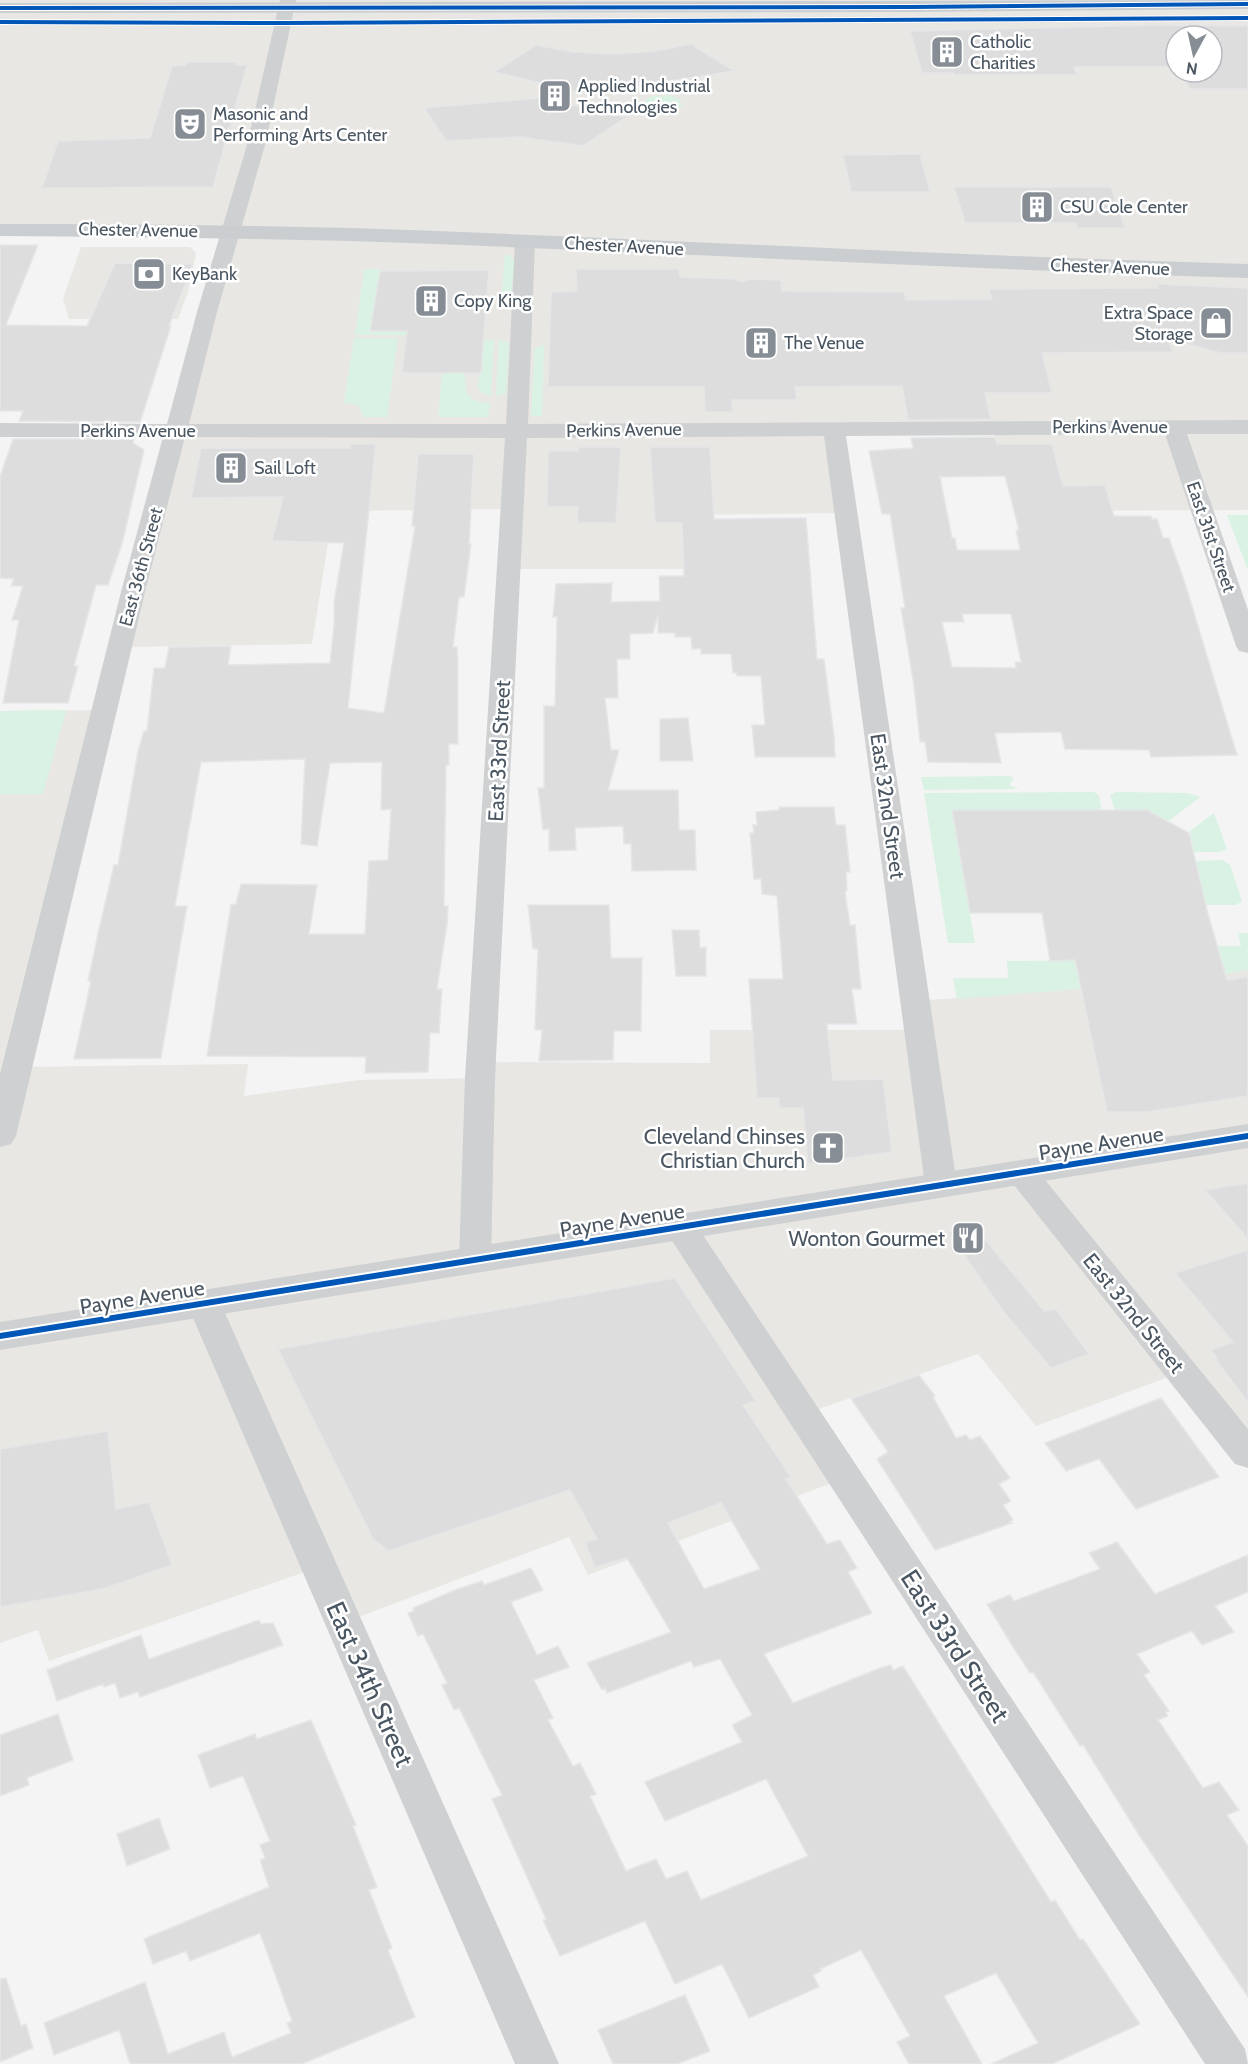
<svg xmlns="http://www.w3.org/2000/svg" width="1248" height="2064" viewBox="0 0 1248 2064" font-family="Cabin,sans-serif">
<rect width="100%" height="100%" fill="#f4f4f4"/>
<!-- commercial -->
<path fill="#e8e7e3" fill-rule="evenodd" d="M0 0H1248V510L1014 511 993 427 835 428 846 513 682 515 683 569H509L506 509 333 511 312 644 120 647 230 232 0 230ZM1176 36H1212V72H1176Z
M81 247H190L196 253 188 292 178 319H69L63 299Z
M105 710 17 1067 248 1064 244 1096 359 1080 480 1078 481 1062 710 1063V1030H919L915 1001 1078 989 1125 990 1248 970V1454L1182 1372 1036 1426 978 1354 804 1414 845 1478 588 1575 569 1537 343 1623 319 1567 49 1661 38 1630 0 1643V711Z"/>
<!-- green -->
<path fill="#d9f2e3" d="M668 95 679 99 682 105C672 114 653 114 643 104L649 97Z
M505 254 510 255 514 261 511 298H501Z
M364 269H380L370 331H407V335H355Z
M354 338H398L387 417H364L358 405 344 403Z
M483 340H494L491 396 485 395 478 389Z
M499 340 509 342 506 393 496 396Z
M544 345 542 416H531L535 348Z
M442 373H465L466 393 475 401 490 403 488 417H438Z
M1227 515H1248V570Z
M66 710 43 794H0V711Z
M1010 776 1014 779 1009 785 1019 789 924 790 921 777Z
M1094 792 1099 796 1102 811 952 810 975 943H948L924 793Z
M1116 792 1188 793 1200 797 1169 821 1147 810 1115 811 1110 795Z
M1214 813 1227 849 1220 852H1193L1190 831Z
M1222 860 1230 865 1242 901 1236 905H1205L1195 861Z
M1238 933H1248V970L1125 990 1078 989 957 999 953 978H1008L1007 961 1220 959 1217 946H1241Z"/>
<!-- building -->
<path fill="#ddddde" stroke="#e5e6e7" stroke-width="1.5" fill-rule="evenodd" d="M1163 25 1248 26V89H1189L1182 72H1212V36H1176V67H1074L1077 75H954L953 73H922L910 31Z
M691 44 734 71 587 94 494 72 536 45 573 52 615 54 655 51Z
M187 62H237L236 65H247L213 187 42 188 58 141 150 138 172 66 186 65Z
M539 98 626 117 583 146 521 137 446 141 424 108Z
M920 154 930 192H851L843 155Z
M954 187H1111L1125 228H1078L1076 223H965Z
M0 245H38L6 325 87 326 115 263 193 264 169 326H171L140 422 19 421 23 411H0Z
M576 269H679L680 277 735 279 742 282 749 279 781 280 782 291 904 292 906 300 992 299 989 289 1158 288 1156 284 1248 288V353H1221L1168 339 1173 352 1042 353 1052 393H985L991 419 908 420 902 386 795 387 797 400H732L733 412H705L704 387H548L551 292 577 291Z
M489 270 481 373H402L407 331H370L380 271Z
M995 437 997 444H1052L1063 486 1105 485 1114 516H1151L1152 519H1157L1163 538H1169L1185 583 1237 755 1151 757 1149 750 1065 749 1061 732 995 733 1001 763 928 762 925 742H920L914 686 901 608H905L890 514H882L869 451 913 448 911 438ZM1005 476 1019 530H1016L1020 550H957L955 538H952L940 477ZM962 614H1011L1021 662H1015L1016 668 952 667 942 622H964Z
M13 439H134L133 443 144 450 122 544 108 585H96L74 666H78L68 703H3L19 620H12L23 586H11L14 579 0 578V477Z
M351 444H376L348 708 384 713 415 526H412L418 454H474L469 544H471L464 597H459L453 647H457L458 663V744H449V765H446L444 906H448L447 925 437 989H442L439 1033H430L428 1072 365 1073 366 1057 207 1056 231 905 236 904 241 884 317 885 309 934H365L369 861 388 860 391 809 381 810 382 762 330 763 317 846 301 844 305 759 201 762 175 906H187L161 1058 74 1059 91 981H88L99 929 114 865H118L138 751 144 731H147L154 668H165L169 647 231 646 228 665 330 663 334 625V602L344 543 272 541 283 497 191 498 201 448H350Z
M578 447H621L616 523H577L578 507H547L548 451H578Z
M650 447H710L714 519 806 518 817 659H824L834 736 835 757H755L752 725H765L761 676H737L736 673H733L731 654H701V649H692L691 637H675V633H658V615L653 633 630 634V659H617L618 698H605L611 750H619L608 790H678L679 830H695L696 870 632 871 631 844H624L623 826 575 828 576 850 549 851V829L543 830 538 788H544V706H555L557 617H553L556 584 612 583 611 602 660 601 659 576H684L682 523H655Z
M688 718 693 761H660V719Z
M779 807H834L836 825H845L850 872H846L847 890 845 893 850 925H855L861 989H852L857 1024H827L833 1080 883 1079 892 1152 808 1164 803 1108H779V1098H757L749 979H783L777 896 762 894 761 879H754L750 833H754L753 825H757L756 812 779 810Z
M952 810H1147L1189 833 1207 910 1227 980 1248 977V1096L1147 1112H1107L1075 960 1050 961 1042 913H970Z
M528 905H609L611 958H642L641 1031H614L613 1060 539 1061 542 1030H535L538 949H533Z
M672 930H699L700 948 706 947V976H676Z
M1248 1183V1239L1205 1190Z
M975 1227 1044 1311 1056 1309 1089 1354 1051 1368 1003 1311 948 1232Z
M1248 1250V1402L1215 1359 1217 1358 1211 1350 1233 1342 1175 1273Z
M675 1278 756 1401 743 1405 791 1477 786 1479 827 1544 840 1540 857 1568 848 1572 872 1613 764 1654 793 1703 880 1668 891 1665 893 1670 903 1666 1051 1902 1055 1900 1080 1940 1083 1939 1140 2024 1052 2064H991L1038 2043 996 1973 944 1996 982 2064H909L897 2042 910 2036 861 1950 820 1969 821 1971 813 1975 819 1987 749 2018 722 1964 675 1984 645 1921 560 1956 543 1920 546 1919 492 1799 502 1795 459 1708 454 1710 442 1685 447 1683 423 1634 418 1636 408 1613 414 1611 413 1608 455 1590 482 1581 484 1585 531 1568 543 1590 511 1602 537 1655 558 1646 569 1667 534 1680 553 1718 548 1720 573 1766 580 1763 596 1794 590 1796 626 1871 656 1859 666 1879 687 1871 701 1900 808 1856 766 1779 665 1821 645 1782 742 1742 732 1725 752 1715 720 1659 694 1667 691 1661 607 1693 605 1688 602 1690 587 1663 671 1632 627 1558 595 1567 585 1542 597 1539 570 1490 389 1551 373 1539 278 1349ZM721 1503 760 1569 704 1589 668 1523Z
M919 1375 935 1396 933 1397 956 1438 966 1435 970 1440 980 1436 1010 1478 999 1484 1011 1501 1003 1505 1013 1520 1010 1522 1012 1523 935 1550 877 1459 888 1452 851 1399Z
M1161 1398 1219 1477 1136 1509 1099 1459 1066 1471 1045 1443Z
M108 1431 116 1509 149 1502 172 1565 103 1589 0 1607V1449Z
M1117 1542 1155 1594 1248 1555V1592L1215 1606 1234 1632 1202 1645 1192 1631 1137 1654 1150 1672 1144 1675 1169 1711 1165 1712 1168 1716 1158 1720 1203 1788 1219 1782 1239 1810 1227 1815 1248 1846V1997L1139 1835 1083 1745 1080 1746 1033 1672 1030 1673 1013 1647 987 1604 1010 1595 1014 1601 1100 1569 1089 1553Z
M259 1620 261 1624 273 1623 283 1645 140 1697 138 1692 120 1698 115 1683 104 1687 103 1684 57 1701 47 1670 141 1635 149 1659Z
M58 1714 73 1760 27 1778 29 1785 0 1796V1735Z
M311 1720 356 1825 353 1826 377 1887 369 1890 392 1948 388 1950 415 2017 302 2064H130L119 2030 54 2055 44 2023 145 1982 168 2054 224 2032 232 2057 291 2033 287 2023 292 2021 260 1933 190 1961 186 1951 153 1964 144 1939 269 1887 260 1860 265 1858 260 1845 270 1841 243 1776 210 1788 198 1755 255 1734 257 1739Z
M159 1818 170 1849 127 1866 117 1834Z
M6 1978 21 2026 26 2024 33 2048 0 2062V1979Z
M685 1995 710 2051 677 2064H613L598 2030Z"/>
<g fill="none" stroke-linecap="round" stroke-linejoin="round">
<!-- minor -->
<path fill="#ced0d2" fill-rule="evenodd" d="M280 0H296L265 145 217 312 189 424H506L515 242 518 238H532L535 242 528 424 1248 420V434H1187L1248 610V653L1239 651 1236 646 1165 434 846 436 957 1185 952 1193 941 1196 930 1193 925 1185 824 436 527 438 495 1078 491 1261 487 1270 475 1273 463 1270 459 1261 465 1078 505 438 185 437 146 588 16 1136 11 1144 0 1147V1074L122 588 163 437H0V423L167 424 197 312 247 145Z
M1021 1161 1032 1164 1248 1429V1468L1235 1464 1010 1180 1005 1172 1010 1164Z
M681 1216 693 1220 1245 2049 1248 2064H1205L669 1236 665 1228 669 1220Z
M204 1291 216 1295 221 1304 559 2064H515L187 1304 192 1295Z"/>
<!-- tertiary -->
<path fill="#ced0d2" fill-rule="evenodd" d="M1248 1124V1148L0 1350V1322Z"/>
<!-- primary -->
<path fill="#caced1" fill-rule="evenodd" d="M1248 0V9L911 12 0 13V3Z
M0 224C117 224 234 225 351 228 650 238 949 256 1248 264V278C949 269 650 251 351 241 234 238 117 237 0 236Z"/>
<!-- cycleway-far1 casing -->
<g stroke="#fff" stroke-width="6">
<path id="cycleway-far1" d="M0 8 911 7 1248 4
M0 22 284 23 1248 18"/>
</g>
<!-- cycleway casing -->
<g stroke="#fff" stroke-width="10">
<path id="cycleway" d="M0 1336 1248 1136"/>
</g>
<!-- cycleway-far1 -->
<use href="#cycleway-far1" stroke="#0057b8" stroke-width="4"/>
<!-- cycleway -->
<use href="#cycleway" stroke="#0057b8" stroke-width="6"/>
</g>
<!-- icons -->
<defs>
<g id="building-square" transform="scale(1.725)"><rect x="-9" y="-9" width="18" height="18" rx="4" fill="#868d94" stroke="#fff"/><path d="M-4-6H4V6H1V3H-1V6H-4ZM-2.5-4.3h1.7v1.8h-1.7ZM.8-4.3h1.7v1.8H.8ZM-2.5-1h1.7V.8h-1.7ZM.8-1h1.7V.8H.8Z" fill="#fff"/></g>
<g id="theatre-square" transform="scale(1.725)"><rect x="-9" y="-9" width="18" height="18" rx="4" fill="#868d94" stroke="#fff"/><path d="M-5-5.5Q0-4 5-5.5V0Q5 5 0 6Q-5 5-5 0ZM-3.3-2.5H-1v1.5H-3.3ZM1-2.5H3.3v1.5H1ZM-2.8 1Q0 5.5 2.8 1Z" fill="#fff"/></g>
<g id="bank-square" transform="scale(1.725)"><rect x="-9" y="-9" width="18" height="18" rx="4" fill="#868d94" stroke="#fff"/><path d="M-6-4H6V4H-6ZM0-2.3a2.3 2.3 0 1 0 0 4.6a2.3 2.3 0 1 0 0-4.6Z" fill="#fff"/></g>
<g id="shop-square" transform="scale(1.725)"><rect x="-9" y="-9" width="18" height="18" rx="4" fill="#868d94" stroke="#fff"/><path d="M-5-2.5h2.3a2.7 3.5 0 0 1 5.4 0H5L5.5 6h-11ZM-1.5-2.5h3a1.5 2.3 0 0 0-3 0Z" fill="#fff"/></g>
<g id="church-square" transform="scale(1.725)"><rect x="-9" y="-9" width="18" height="18" rx="4" fill="#868d94" stroke="#fff"/><path d="M-1.2-6h2.4v3.5h3.3v2.4h-3.3V6h-2.4V-.1h-3.3v-2.4h3.3Z" fill="#fff"/></g>
<g id="restaurant-square" transform="scale(1.725)"><rect x="-9" y="-9" width="18" height="18" rx="4" fill="#868d94" stroke="#fff"/><path d="M-5-6h1v4h1v-4h1v4h1v-4h1v5L-1.5 .5V6h-2V.5L-5-1ZM5-6V6H3V1.5H1.5Q1.5-4 5-6Z" fill="#fff"/></g>
</defs>
<g fill-rule="evenodd">
<use href="#building-square" x="947" y="52"/>
<use href="#building-square" x="555" y="96"/>
<use href="#theatre-square" x="190" y="124"/>
<use href="#building-square" x="1037" y="207"/>
<use href="#bank-square" x="149" y="274"/>
<use href="#building-square" x="431" y="301"/>
<use href="#shop-square" x="1216" y="323"/>
<use href="#building-square" x="761" y="343"/>
<use href="#building-square" x="231" y="468"/>
<use href="#church-square" x="828" y="1148"/>
<use href="#restaurant-square" x="968" y="1238"/>
</g>
<g text-anchor="middle" dominant-baseline="central" stroke-width="5" stroke-linejoin="round" paint-order="stroke">
<!-- far-poi labels -->
<g font-size="18" fill="#4a5661" stroke="#fff" text-anchor="start">
<text x="970" y="42">Catholic<tspan x="970" dy="21">Charities</tspan></text>
<text x="578" y="86">Applied Industrial<tspan x="578" dy="21">Technologies</tspan></text>
<text x="213" y="114">Masonic and<tspan x="213" dy="21">Performing Arts Center</tspan></text>
<text x="1060" y="207">CSU Cole Center</text>
<text x="172" y="274">KeyBank</text>
<text x="454" y="301">Copy King</text>
<text x="1193" y="313" text-anchor="end">Extra Space<tspan x="1193" dy="21">Storage</tspan></text>
<text x="784" y="343">The Venue</text>
<text x="254" y="468">Sail Loft</text>
</g>
<!-- far-street labels -->
<g font-size="18" fill="#4a5661" stroke="#fff">
<text transform="translate(138 230) rotate(1)">Chester Avenue</text>
<text transform="translate(624 246) rotate(3)">Chester Avenue</text>
<text transform="translate(1110 267) rotate(2)">Chester Avenue</text>
<text x="1110" y="427">Perkins Avenue</text>
<text transform="translate(624 430) rotate(-1)">Perkins Avenue</text>
<text x="138" y="431">Perkins Avenue</text>
<text transform="translate(1211 537) rotate(71)">East 31st Street</text>
<text transform="translate(141 567) rotate(-75)">East 36th Street</text>
</g>
<!-- street labels -->
<g font-size="21" fill="#4a5661" stroke="#fff">
<text transform="translate(499 751) rotate(-87)">East 33rd Street</text>
<text transform="translate(888 806) rotate(82)">East 32nd Street</text>
<text transform="translate(1101 1143) rotate(-9)">Payne Avenue</text>
<text transform="translate(622 1220) rotate(-9)">Payne Avenue</text>
<text transform="translate(142 1297) rotate(-9)">Payne Avenue</text>
<text transform="translate(1134 1313) rotate(51)">East 32nd Street</text>
</g>
<!-- poi labels -->
<g font-size="21" fill="#4a5661" stroke="#fff" text-anchor="end">
<text x="805" y="1136">Cleveland Chinses<tspan x="805" dy="24">Christian Church</tspan></text>
<text x="945" y="1238">Wonton Gourmet</text>
</g>
<!-- near-street labels -->
<g font-size="26" fill="#4a5661" stroke="#fff">
<text transform="translate(955 1646) rotate(57)">East 33rd Street</text>
<text transform="translate(370 1684) rotate(66)">East 34th Street</text>
</g>
</g>
<!-- north arrow -->
<g transform="translate(1194 54) rotate(188)"><circle r="28" fill="#ffffff" stroke="#b7bbc0" stroke-width="1.5"/>
<path d="M0-4.5L10 22L0 15L-10 22Z" fill="#868d94"/>
<text y="-9" font-size="16" font-weight="bold" text-anchor="middle" fill="#4a5661">N</text>
</g>
</svg>
